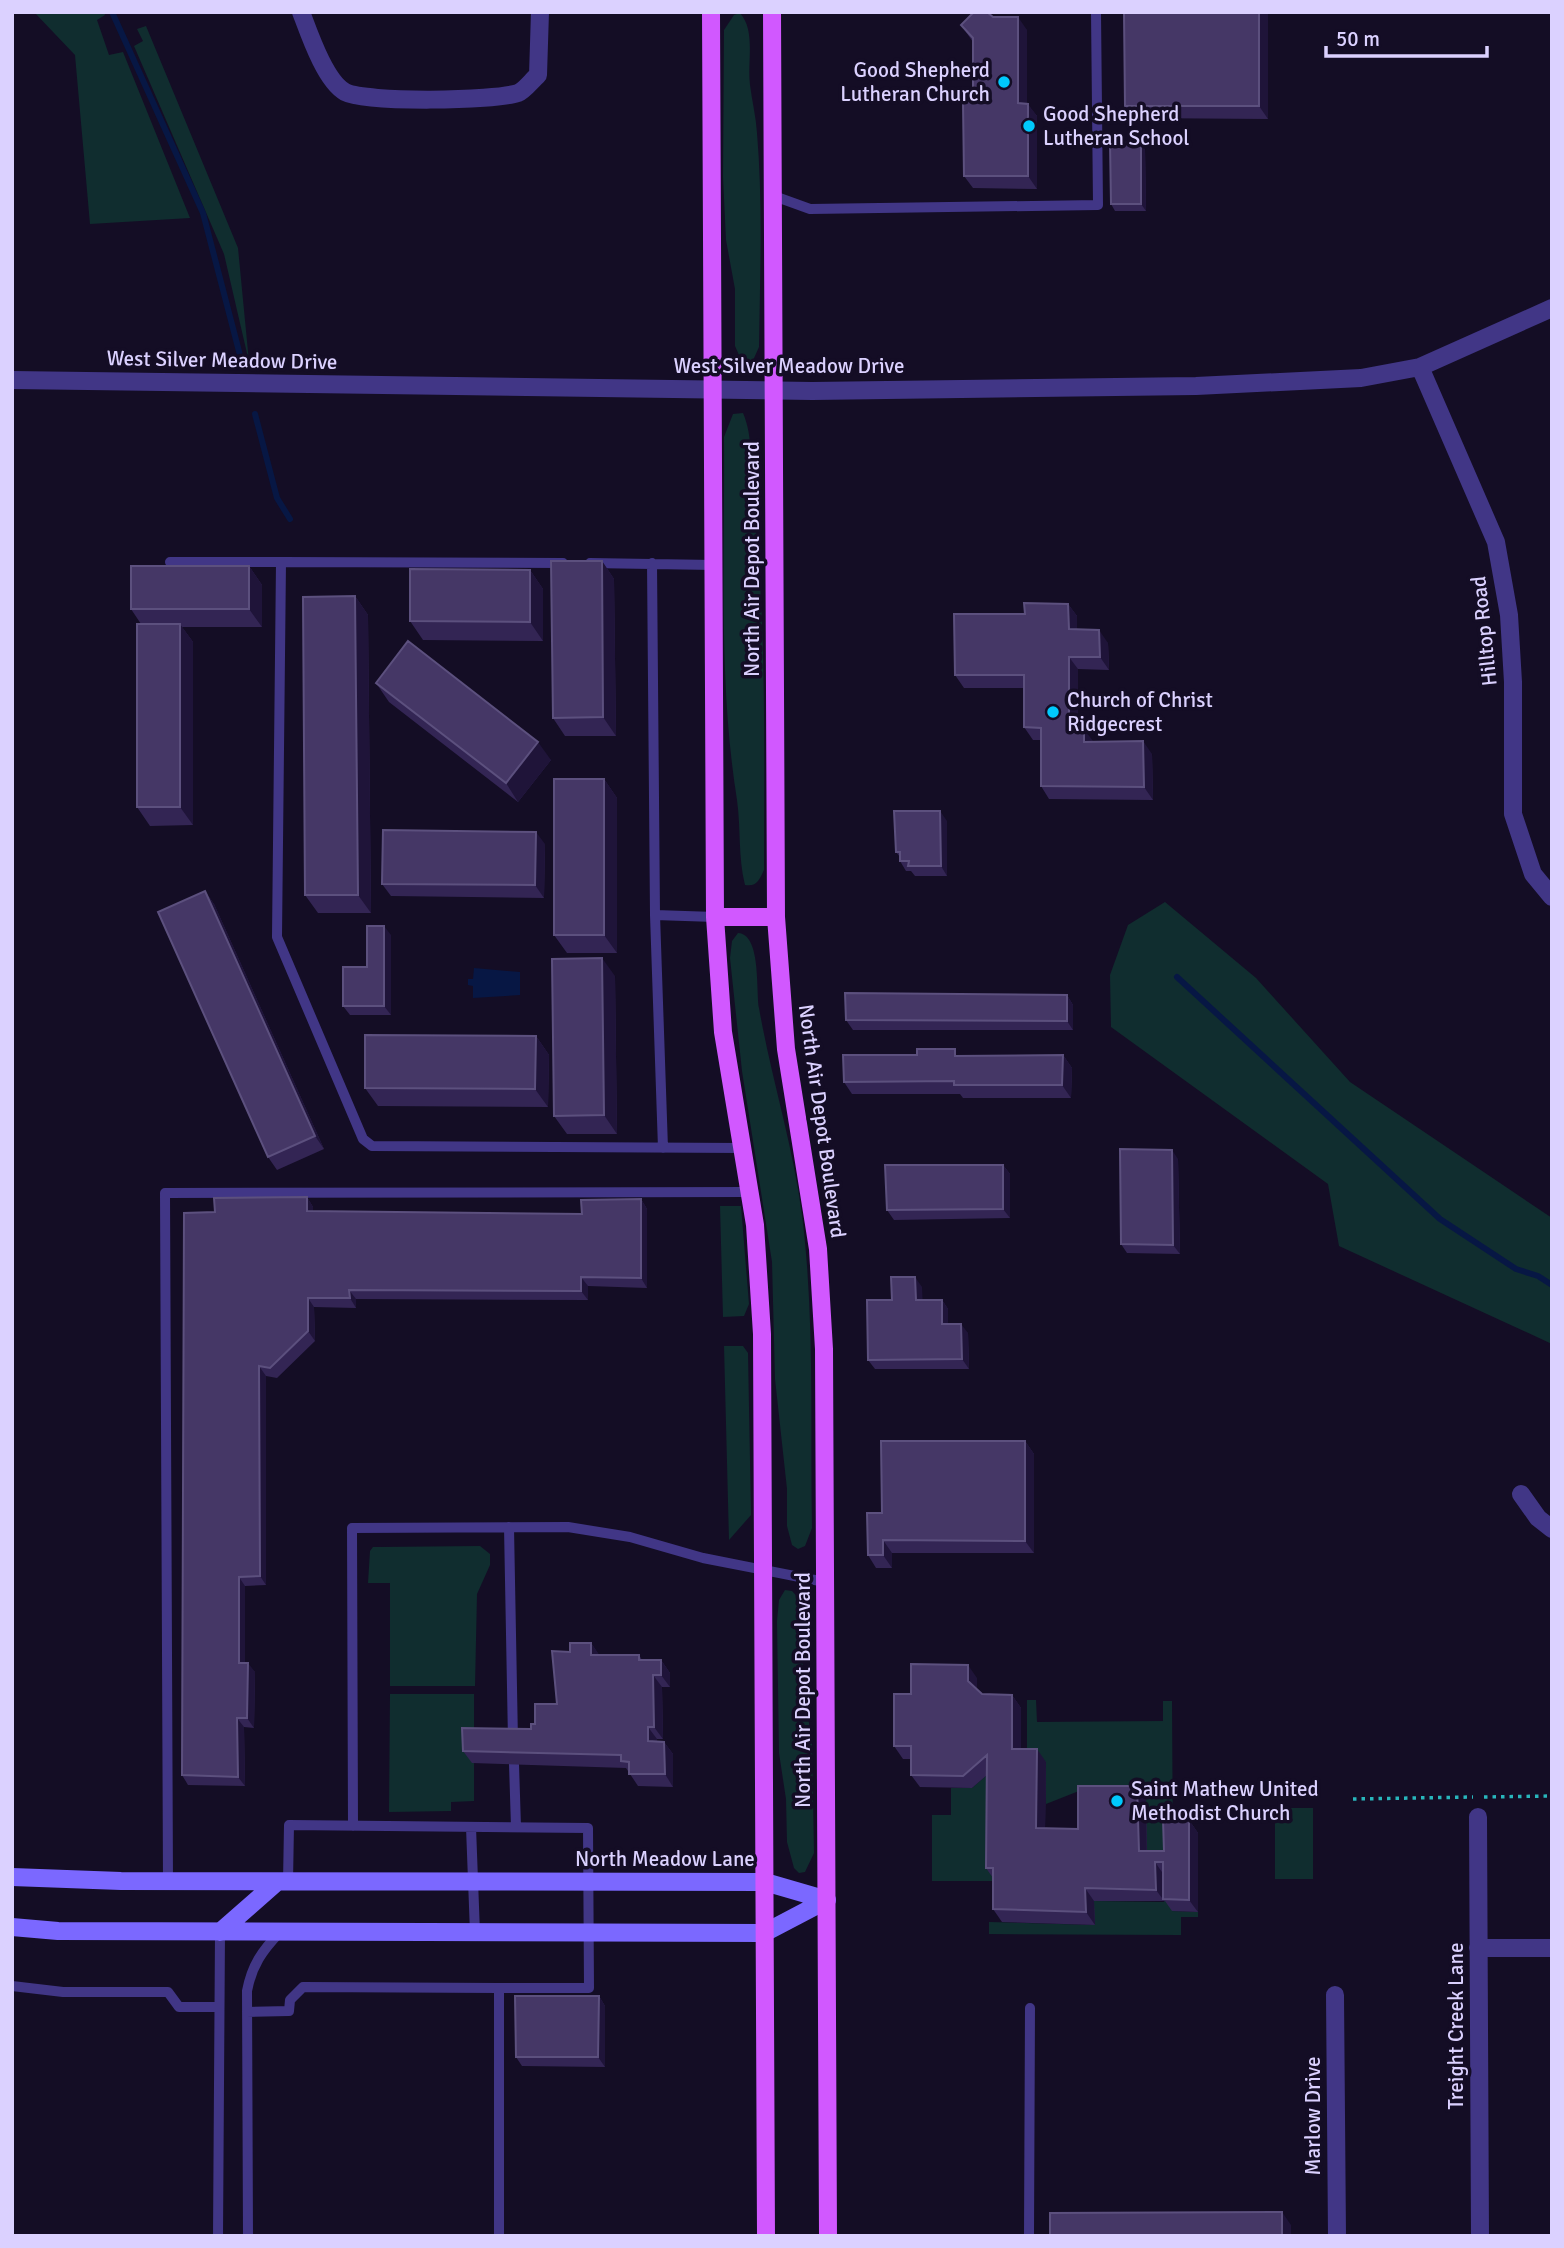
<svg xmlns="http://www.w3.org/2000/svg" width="1564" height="2248" viewBox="0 0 1564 2248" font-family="Signika,sans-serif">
<rect width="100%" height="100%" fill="#140d25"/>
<!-- green -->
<path fill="#102d2f" d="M34 12H104L105 15 97 20 109 55 123 52 190 218 90 224 75 55Z
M740 13C756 31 747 62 750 85 752 101 756 117 757 133 763 204 760 276 759 347L750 367 743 364 735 346V289L726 240 723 177 724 30 734 15Z
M146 26 238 248 249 362 224 254 134 46 143 41 137 29Z
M743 413C754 439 749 463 752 491 767 617 764 744 764 870 759 880 757 887 745 885 738 857 741 829 737 800 718 681 725 558 724 437L733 414Z
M1165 902 1256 978 1350 1082 1552 1218V1344L1339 1246 1328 1184 1111 1027 1110 975 1128 925Z
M738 933C761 934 756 989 759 1008 771 1077 793 1145 802 1215 815 1319 810 1424 812 1528L805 1546 798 1549 792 1545 787 1526V1489L775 1379 772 1262 742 1071 730 958 732 941Z
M720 1206H741L749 1304 744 1316 723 1317Z
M724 1346H743L748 1353 751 1515 729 1540Z
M480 1546 490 1554V1565L477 1594 475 1686H390V1583H368L370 1551 373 1547H380Z
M785 1590 792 1591 802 1602 803 1684 812 1743 814 1853 805 1872 799 1873 794 1868 787 1842 786 1799 779 1753 777 1621 779 1600Z
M390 1694H474V1801L451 1802V1811L389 1812Z
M1027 1700H1036L1037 1722 1163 1721V1701H1172L1173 1864 1147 1863 1089 1787 1046 1804V1762H1027Z
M995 1768V1881H932V1815H951V1788H972Z
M1275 1808H1313V1879H1275Z
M1164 1875H1172V1911L1198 1912V1917H1181V1935L989 1934V1922L1094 1925V1901L1164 1902Z"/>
<!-- water -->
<path fill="#071744" d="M474 968 520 972V995L473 998V986L468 985V979H473Z"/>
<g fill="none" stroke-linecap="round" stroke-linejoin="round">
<!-- stream -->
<path stroke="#071744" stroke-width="6" d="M112 12 203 213 241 359
M255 414 277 498 290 519
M1177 977 1440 1219 1516 1269 1538 1276 1552 1285"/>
<!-- path -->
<path stroke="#28b6bc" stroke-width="3.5" stroke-dasharray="3.5 5" stroke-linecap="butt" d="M1484 1797 1552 1796
M1353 1799 1473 1797"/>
<!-- lane -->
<path stroke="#413686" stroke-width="10" d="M774 196 810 209 1098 205 1096 12
M170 562H281
M563 563 281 562 277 937 363 1139 372 1146 742 1148
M590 563 714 565
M652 563 655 915 663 1148
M655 915 715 917
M509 1527 513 1741
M514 1764 516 1827
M353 1826 352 1528 568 1527 630 1537 703 1558 825 1582
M471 1827 475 1933
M168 1881 165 1193 750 1192
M288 1882 289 1825 588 1828 589 1988H499
M12 1986 63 1992H168L179 2007H219
M247 2012 289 2011 290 2000 303 1987 499 1988V2236
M218 2236 220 1932
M248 2236 247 1991C252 1965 262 1951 280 1932
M1029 2236 1030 2008"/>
<!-- street -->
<path stroke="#413686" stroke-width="18" d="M301 12C309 33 325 81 345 92 366 103 494 101 518 93 525 90 532 80 538 75L540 12
M1420 367 1496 542 1509 615 1513 682V814L1533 874 1552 897
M12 380 812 391 1196 386 1361 378 1420 367 1552 308
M1521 1494 1538 1518 1552 1529
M1478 1817 1480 2236
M1478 1948H1552
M1335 1995 1337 2236"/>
<!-- secondary -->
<path stroke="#7b68ff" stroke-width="18" d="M12 1877 121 1881 765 1882 827 1900
M12 1927 58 1931 764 1933 827 1900
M220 1932 277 1882"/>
<!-- primary -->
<path stroke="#d158ff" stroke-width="18" d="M711 12 715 917 723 1032 755 1225 762 1334 766 2236
M772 12 776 917 786 1049 818 1249 824 1349 828 2236
M715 917H776"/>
</g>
<!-- wall -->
<path fill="#332554" d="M969 12H987L993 17 1027 30V104L1037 116V189L973 188 964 176 973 102V42L961 25 971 15Z
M1268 12V119L1134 118 1125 106Z
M1145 149 1146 211H1115L1111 204Z
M602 561 614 579 616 736H565L553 718Z
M249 566 262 585V627H182L193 642V825L150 826 137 807 141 624 131 609Z
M530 570 543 589V641L423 640 410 621Z
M355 596 368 615 371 913H318L305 895Z
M1068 604 1077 616V630L1108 643 1109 670 1078 669V729L1093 742 1152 754 1153 800 1049 799 1041 786V740H1033L1024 727V688H964L955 675 1025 614Z
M376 683 551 760 518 802 389 702Z
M604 779 617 798V953H567L554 935Z
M947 821V876H915L911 871H906L900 861V857L896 852Z
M545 844 544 898 391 896 382 884Z
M205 891 214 904 324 1149 277 1170 268 1157Z
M391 935V1015H350L343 1006 367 967Z
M615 976 617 1134H567L554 1116Z
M1067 995 1073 1005V1030H853L846 1020Z
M536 1036 549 1055 548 1107 378 1106 365 1088Z
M1063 1055 1072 1068 1071 1098H963L960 1094H852L844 1082 960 1056Z
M1178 1159 1180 1254 1127 1253 1121 1244Z
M1003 1165 1010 1174V1218L894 1220 887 1210Z
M307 1197 313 1207V1211L582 1214 641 1199 647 1209V1288L588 1286V1300L356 1299V1308L314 1307 315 1341 277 1378 266 1376V1585L245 1586V1663L255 1672 254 1728 244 1727 245 1786 188 1785 182 1775 215 1212Z
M922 1287V1300H942L948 1309V1324L968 1333 969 1369H875L868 1360 892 1300Z
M1025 1441 1034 1454V1553H892V1568H876L868 1555 882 1513Z
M591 1643 599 1655H639L642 1660H661L670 1673V1687H662L663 1739H657V1741L664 1742 673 1754V1787L638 1786 626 1768 472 1763 463 1751 531 1729 535 1724 557 1704 570 1652Z
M977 1678V1690L982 1694 1012 1695 1021 1708V1749L1046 1762 1045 1828 1078 1829 1137 1786 1146 1799 1147 1851H1164L1189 1820 1198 1833V1912L1172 1911 1165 1901H1094L1095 1925 1002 1922 993 1909V1878L986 1868 987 1775 972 1788 920 1787 911 1775V1759H903L894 1746 911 1694Z
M599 1996 605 2006V2067L522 2066 516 2057Z"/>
<!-- shaded-wall -->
<path fill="#1f1439" d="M1259 12H1268V119L1259 106Z
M1018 17 1027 30V116L1018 103Z
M1028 104 1037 116V189L1028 176Z
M1141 143 1145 149 1146 211 1141 204Z
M602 561 614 579 616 736 603 717Z
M249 566 262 585V627L249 609Z
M530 570 543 589V641L530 622Z
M355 596 368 615 371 913 358 895Z
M1068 604 1077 616V642L1069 629Z
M180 624 193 642V825L180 807Z
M1099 630 1108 643 1109 670 1100 657Z
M1069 657 1078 669V741L1069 728Z
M1084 729 1093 741 1084 742Z
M1143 741 1152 754 1153 800 1144 787Z
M538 742 551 760 518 802 506 783Z
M604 779 617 798V953L604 935Z
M940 811 947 821V876L941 866Z
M536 832 545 844 544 898 535 885Z
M205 891 214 904 324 1149 315 1136Z
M384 926 391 935V1015L384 1006Z
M602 958 615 976 617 1134 604 1115Z
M1067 995 1073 1005V1030L1067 1021Z
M536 1036 549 1055 548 1107 535 1089Z
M1063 1055 1072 1068 1071 1098 1062 1085Z
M1172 1150 1178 1159 1180 1254 1173 1245Z
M1003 1165 1010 1174V1218L1003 1209Z
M307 1197 313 1207V1221L307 1211Z
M641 1199 647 1209V1288L641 1278Z
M581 1277 588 1286V1300L581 1291Z
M915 1277 922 1287 923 1310 916 1300Z
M349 1290 356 1299V1308L350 1298Z
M308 1298 314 1307 315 1341 308 1331Z
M942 1300 948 1309V1333L942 1324Z
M961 1324 968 1333 969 1369 962 1359Z
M259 1366 266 1376V1585L260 1576Z
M1025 1441 1034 1454V1553L1025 1541Z
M883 1540 892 1553V1568L883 1555Z
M239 1577 245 1586V1672L239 1663Z
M591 1643 600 1656 591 1655Z
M661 1660 670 1673V1687L661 1675Z
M248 1663 255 1672 254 1728 247 1718Z
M968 1665 977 1678V1694L968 1681Z
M653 1675 662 1687 663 1739 654 1727Z
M1012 1695 1021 1708V1762L1012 1749Z
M237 1718 244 1727 245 1786 238 1777Z
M648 1727 657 1739V1753L648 1741Z
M664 1742 673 1754V1787L665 1774Z
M1037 1749 1046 1762 1045 1841 1036 1828Z
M1137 1786 1146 1799 1147 1864 1139 1851Z
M1189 1820 1198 1833V1912L1189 1900Z
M1155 1862 1164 1875 1163 1899 1165 1902 1156 1890Z
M1085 1888 1094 1901 1095 1925 1086 1912Z
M599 1996 605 2006V2067L598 2057Z
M1282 2212 1291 2225V2236H1282Z"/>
<!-- building -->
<path fill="#453766" stroke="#5c507e" stroke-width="2" d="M971 12H987L993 17H1018V103L1028 104V176H964L963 102H973V38L961 25 973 13Z
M1124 12H1259V106H1125Z
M1110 142 1141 143V204H1111Z
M551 561H602L603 717 553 718Z
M131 566H249V609H131Z
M410 569 530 570V622L410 621Z
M355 596 358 895H305L303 597Z
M1024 603 1068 604 1069 629 1099 630 1100 657H1069V728L1084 729V742L1143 741 1144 787 1041 786V728L1024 727V675H955L954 614H1025Z
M137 624H180V807H137Z
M408 641 538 742 506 783 376 683Z
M554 779H604V935H554Z
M894 811H940L941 866H908L909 861H900V852H896Z
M383 830 536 832 535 885 382 884Z
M205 891 315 1136 268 1157 158 912Z
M367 926H384V1006H343V967H367Z
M602 958 604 1115 554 1116 552 959Z
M845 993 1067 995V1021L846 1020Z
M365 1035 536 1036 535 1089 365 1088Z
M917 1049H955V1056L1063 1055 1062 1085H954V1081L844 1082 843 1055H917Z
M1120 1149 1172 1150 1173 1245 1121 1244Z
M885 1165H1003V1209L887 1210Z
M307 1197V1211L582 1214 581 1200 641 1199V1278L581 1277V1291L349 1290 350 1298H308V1331L270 1368 259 1366 260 1576 239 1577V1663H248L247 1718H237L238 1777 182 1775 184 1213 215 1212 214 1198Z
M891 1277H915L916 1300H942V1324H961L962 1359 868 1360 867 1300H892Z
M881 1441H1025V1541L883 1540V1555H868L867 1513H882Z
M570 1643H591V1655H639V1660H661V1675H653L654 1727H648V1741L664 1742 665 1774H629V1762L621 1761V1755L463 1751 462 1728 531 1729V1724H535V1704H557L552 1651 570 1652Z
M911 1664 968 1665V1681L982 1694 1012 1695V1749H1037L1036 1828 1078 1829V1786H1137L1139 1851H1164L1163 1820H1189V1900L1163 1899V1862H1155L1156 1890 1085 1888 1086 1912 993 1909V1868H986L987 1755 963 1776 911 1775V1746H894V1694H911Z
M515 1996H599L598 2057H516Z
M1282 2212V2236H1050V2213Z"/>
<!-- markers -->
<g fill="#00c9fc" stroke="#140d25" stroke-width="2.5">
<circle cx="1004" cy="82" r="7"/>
<circle cx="1029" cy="126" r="7"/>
<circle cx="1053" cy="712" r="7"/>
<circle cx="1117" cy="1801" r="7"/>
</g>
<g text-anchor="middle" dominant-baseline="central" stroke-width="7" stroke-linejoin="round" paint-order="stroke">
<!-- poi labels -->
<g font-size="21" fill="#dbd1ff" stroke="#140d25" text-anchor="start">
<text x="990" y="70" text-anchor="end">Good Shepherd<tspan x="990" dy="24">Lutheran Church</tspan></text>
<text x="1043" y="114">Good Shepherd<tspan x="1043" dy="24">Lutheran School</tspan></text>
<text x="1067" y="700">Church of Christ<tspan x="1067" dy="24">Ridgecrest</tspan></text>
<text x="1131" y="1789">Saint Mathew United<tspan x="1131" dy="24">Methodist Church</tspan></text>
</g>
<!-- street labels -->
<g font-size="21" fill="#dbd1ff" stroke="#140d25">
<text transform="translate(222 360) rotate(1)">West Silver Meadow Drive</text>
<text x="789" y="366">West Silver Meadow Drive</text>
<text transform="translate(752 559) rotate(-90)">North Air Depot Boulevard</text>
<text transform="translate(1484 631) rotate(-96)">Hilltop Road</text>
<text transform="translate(822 1121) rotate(82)">North Air Depot Boulevard</text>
<text transform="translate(803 1690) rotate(-90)">North Air Depot Boulevard</text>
<text x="665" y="1859">North Meadow Lane</text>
<text transform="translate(1456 2026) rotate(-90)">Treight Creek Lane</text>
<text transform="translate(1313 2116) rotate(-90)">Marlow Drive</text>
</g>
</g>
<!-- border -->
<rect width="1564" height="2248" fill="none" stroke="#dbd1ff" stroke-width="28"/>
<!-- scale -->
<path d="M1326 46v10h161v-10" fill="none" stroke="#dbd1ff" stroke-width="3.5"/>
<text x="1336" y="46" font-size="21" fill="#dbd1ff" stroke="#140d25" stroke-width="5" paint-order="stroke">50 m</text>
</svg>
